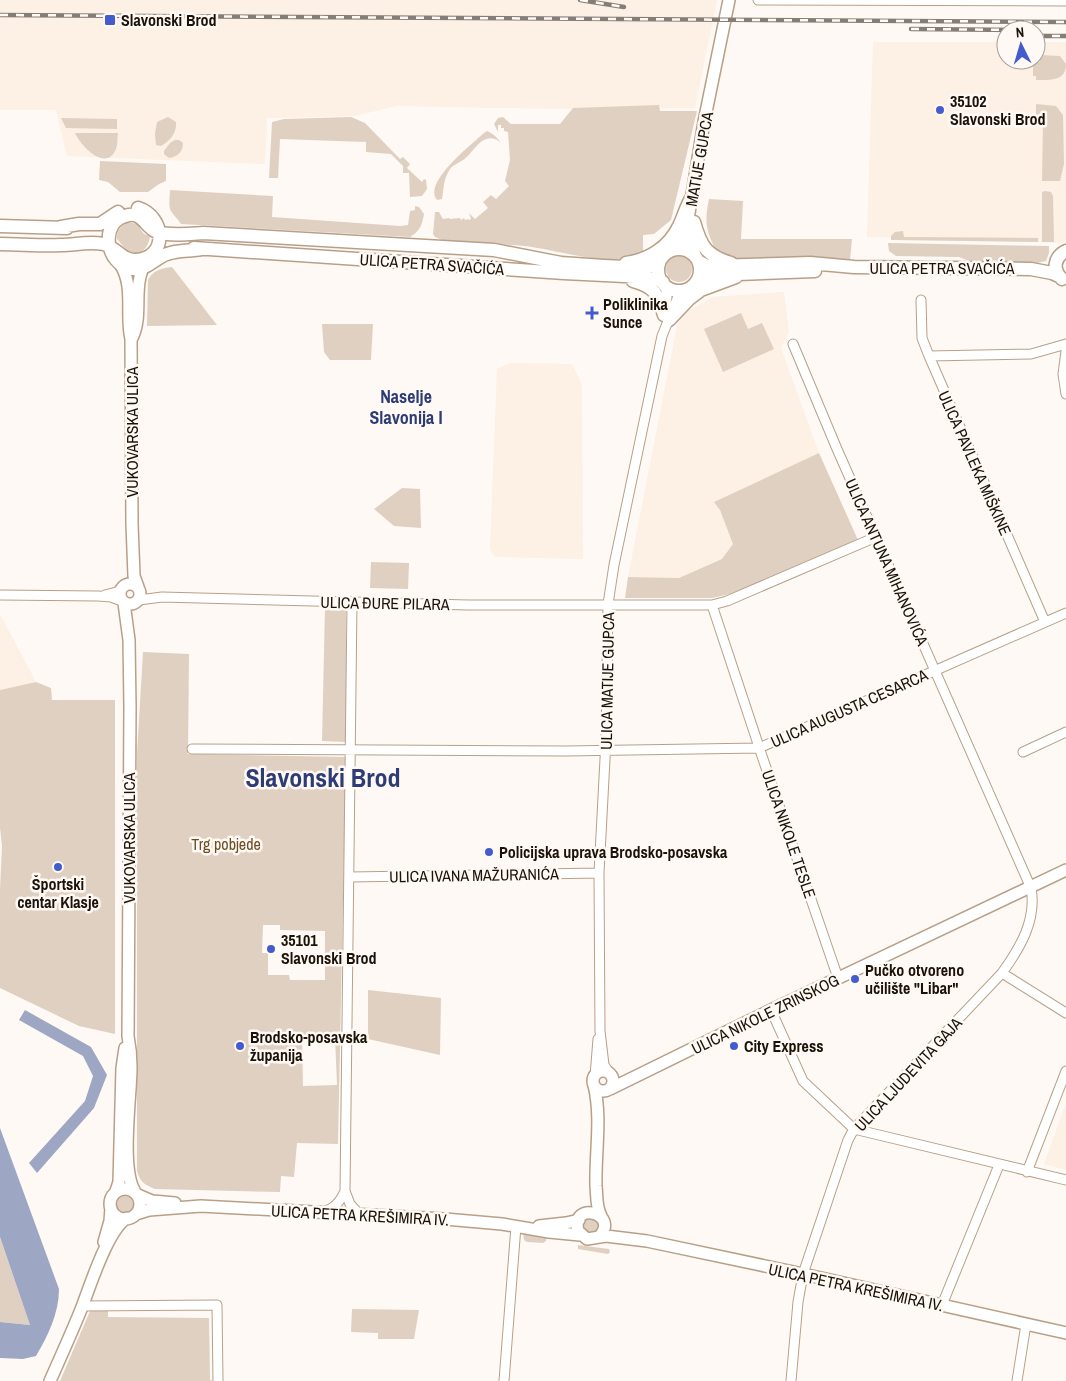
<svg xmlns="http://www.w3.org/2000/svg" width="1066" height="1381" viewBox="0 0 1066 1381" font-family="'Archivo Narrow',sans-serif">
<rect width="100%" height="100%" fill="#fef9f4"/>
<!-- built -->
<path fill="#fdf0e4" d="M0 0H717L695 108 556 109 397 106 354 116 267 118 265 164 67 156 56 110H0Z
M873 42H1006V60H1036V42H1066V243L867 237Z
M784 292 789 332 781 348 819 453 714 502 720 510 733 544 722 559 679 578 628 577 679 316 713 297Z
M510 363 572 364 582 385 583 559 495 557 490 549 497 369Z
M0 614 36 682 0 690Z
M1066 1103V1170L1044 1164Z"/>
<!-- green -->
<path fill="#e0d0c1" fill-rule="evenodd" d="M1040 55 1060 56 1066 64C1066 82 1049 80 1036 80V76H1033V62H1040Z
M1036 104 1056 106 1063 115 1064 164 1060 181H1042L1043 119H1036Z
M659 105 660 111H697L671 220 654 234 643 235V254C606 268 561 250 524 246 499 244 472 243 447 242L435 237 433 234 435 212H439L443 219 449 218 450 219 460 218 461 220 464 218 465 220 468 219 469 220 471 219 469 213 475 219 488 208 483 202 491 195 496 199 509 186 505 181 510 160 508 132 504 131V128H501V125H498V132L494 124 498 118 503 117 511 124H560L573 108Z
M168 117 176 122C177 133 170 141 161 146L156 145 155 134 157 122Z
M351 117 365 123 400 159 403 157 410 164 407 168 422 182 424 179 426 180 427 189 422 196 410 197 409 173H403V166L391 154 366 152V142L280 139 278 178H269L272 122 284 119Z
M61 118 117 119V129L66 128Z
M487 131C495 134 503 143 504 151 503 146 501 141 495 139 480 134 473 154 463 160 459 163 453 165 450 169 443 180 444 188 442 199L437 200C422 183 472 144 484 133Z
M75 133H118C117 138 118 144 116 149 106 173 80 145 75 133Z
M175 140H179L183 143C183 152 177 157 169 158L164 154V151L170 143Z
M100 161 166 164V181L159 184 148 192H120L108 182 99 180Z
M170 190 273 196 272 217 400 226 408 225 410 211 415 210V206L419 207 424 214C422 225 420 231 410 237L181 224C178 219 174 216 171 211 168 206 170 196 170 190Z
M1045 191 1051 192 1053 196 1054 242H1042V192Z
M709 199 743 201 741 239H852L850 260 844 262 737 261 717 253C706 230 704 224 709 199Z
M127 222 137 224 144 234 150 236C149 247 140 259 128 251 124 248 121 243 117 239 116 231 121 227 127 222Z
M903 231 904 237 1038 238V242L891 240V236L895 232Z
M888 243 1049 246V253L1046 261 1037 263 972 262 959 257 896 256 889 251Z
M666 269a13 13 0 1 1 26 0a13 13 0 1 1-26 0Z
M172 267 217 325H218L147 326 148 280C153 270 162 268 172 267Z
M741 313 748 329 762 323 774 349 723 372 704 329Z
M322 324H373L371 360H330L324 352Z
M819 453 858 540 730 594 712 598H625L628 577 679 578 722 559 733 544 720 510 714 502Z
M402 488 420 489 421 528 394 526 374 509Z
M371 562 409 563 408 589 370 588Z
M325 607 346 608V742L322 741Z
M143 652 189 654 188 754 346 757 338 1144 297 1143 294 1177 281 1176 280 1192 155 1189C145 1185 140 1182 137 1171V753ZM263 925H280V930L325 931V980H290L289 975H268V953H262ZM335 1037 337 1085 303 1086 302 1038Z
M36 682 51 688 52 700H115V1034L79 1026 0 988V889L2 846 0 828V690Z
M368 990 441 998 440 1055 368 1039Z
M115 1203a10 10 0 1 1 20 0a10 10 0 1 1-20 0Z
M583 1226a8 8 0 1 1 16 0a8 8 0 1 1-16 0Z
M523 1233 547 1236 546 1241 543 1243 527 1242 524 1240Z
M0 1237 30 1325 0 1322Z
M578 1245 609 1249 610 1252 608 1254 578 1249Z
M352 1309 419 1310 414 1339H378V1333L351 1332Z
M90 1311H108V1317L209 1318 210 1380 213 1381H60Z"/>
<!-- water -->
<path fill="#9da7c4" d="M25 1010 91 1047 107 1075 94 1108 37 1173 29 1163 85 1101 93 1076 83 1056 19 1020Z
M0 1128 59 1289C59 1313 48 1336 36 1356L23 1359 0 1358V1322L30 1325 0 1237Z"/>
<g fill="none" stroke-linecap="round" stroke-linejoin="round">
<!-- minor casing -->
<g stroke="#b8a088" stroke-width="11">
<path id="minor" d="M758 0 1066 1
M921 300 922 338 929 356 1045 622
M664 313 667 297 665 285
M1066 351 1063 374 1066 394
M929 356 1031 354 1066 344
M0 595 98 596 111 597 122 601
M105 595 120 591
M139 600 162 597 468 605H712L727 601 876 537
M352 602 345 1191 350 1204 360 1215
M712 605 763 759 838 978
M192 749 566 751 759 748 1066 613
M1023 752 1066 732
M349 877 599 873
M1002 973 1066 1013
M771 1010 803 1081 854 1129 1066 1180
M609 1073 604 1065 600 1031 599 873 606 740 608 604 614 565 662 336 677 299 684 290
M595 1076 598 1039
M1027 1172 1066 1071
M323 1212C335 1208 340 1202 345 1191
M942 1305 999 1165
M82 1306 217 1305 218 1381
M504 1381 516 1226
M791 1381 798 1302 803 1274 848 1140 854 1129 1002 973C1020 948 1037 920 1031 888L837 449 793 344
M1017 1381 1026 1324"/>
</g>
<!-- secondary casing -->
<g stroke="#b8a088" stroke-width="14">
<path id="secondary" d="M694 223 692 243 695 255
M674 249 682 241 688 219 704 122 729 0
M120 264C135 286 125 315 131 339L132 524 134 576 138 587
M132 338C144 313 131 288 146 261
M120 594a10 10 0 1 1 20 0a10 10 0 1 1-20 0Z
M124 603 129 640 130 707 128 1036C130 1046 131 1057 131 1067 131 1098 120 1168 135 1192
M593 1081a10 10 0 1 1 20 0a10 10 0 1 1-20 0Z
M594 1085C602 1118 595 1153 596 1186 597 1196 596 1207 601 1216
M610 1089 771 1010 1066 870
M110 1204a15 15 0 1 1 30 0a15 15 0 1 1-30 0Z
M116 1191 119 1182 122 1068 125 1048
M138 1195 152 1201 175 1203
M136 1214 149 1210 201 1206 445 1219 502 1224 549 1232 580 1235
M539 1226 566 1223 579 1220
M599 1237C621 1213 570 1200 578 1231L587 1239 606 1236 647 1241 803 1274 1066 1333
M104 1242 110 1221 111 1208
M50 1381C61 1356 72 1332 82 1307 90 1286 108 1229 127 1218"/>
</g>
<!-- primary casing -->
<g stroke="#b8a088" stroke-width="15">
<path id="primary" d="M694 222C701 246 706 256 731 263
M0 226 67 228
M61 227 79 224H100L118 212
M0 244C20 244 41 246 61 245 75 245 89 241 103 244 117 247 122 261 136 260 168 258 166 217 138 208
M194 248 564 273 645 277 658 280 663 282
M201 249C190 251 177 250 167 254 155 258 147 270 133 269 105 266 98 220 129 215 143 213 146 228 157 232 171 236 188 234 203 233L494 250 561 263 604 266 645 268 659 264
M658 270a21 21 0 1 1 42 0a21 21 0 1 1-42 0Z
M698 261 707 266H713L810 263 854 267 1031 269 1052 273 1059 276
M626 263C649 260 669 247 679 226 684 216 686 206 692 197
M698 279 713 275 815 271
M1062 279C1052 270 1054 257 1066 251
M633 281C655 287 658 294 664 315
M669 320 689 299 701 290 736 277"/>
</g>
<!-- minor -->
<use href="#minor" stroke="#fff" stroke-width="9"/>
<!-- secondary -->
<use href="#secondary" stroke="#fff" stroke-width="11"/>
<!-- primary -->
<use href="#primary" stroke="#fff" stroke-width="12"/>
<!-- rail casing -->
<g stroke="#857e77" stroke-width="4.5">
<path id="rail" d="M580 0 624 7
M0 15 1066 22
M911 29 1024 30
M1036 36H1066"/>
</g>
<!-- rail -->
<use href="#rail" stroke="#fef9f4" stroke-width="2.5" stroke-dasharray="8" stroke-linecap="butt"/>
</g>
<!-- markers -->
<g fill="#445bce" stroke="#fef9f4" stroke-width="2">
<rect x="104" y="14" width="12" height="12" rx="2.5"/>
<circle cx="940" cy="110" r="5"/>
<path d="M589.5 305.5h5v5h5v5h-5v5h-5v-5h-5v-5h5z"/>
<circle cx="489" cy="852" r="5"/>
<circle cx="58" cy="867" r="5"/>
<circle cx="271" cy="949" r="5"/>
<circle cx="855" cy="979" r="5"/>
<circle cx="240" cy="1046" r="5"/>
<circle cx="734" cy="1046" r="5"/>
</g>
<g text-anchor="middle" dominant-baseline="central" stroke-width="5" stroke-linejoin="round" paint-order="stroke">
<!-- poi labels -->
<g font-size="16" font-weight="bold" fill="#1b1209" stroke="#fef9f4" text-anchor="start">
<text x="121" y="20">Slavonski Brod</text>
<text x="950" y="101">35102<tspan x="950" dy="18">Slavonski Brod</tspan></text>
<text x="603" y="304">Poliklinika<tspan x="603" dy="18">Sunce</tspan></text>
<text x="499" y="852">Policijska uprava Brodsko-posavska</text>
<text x="58" y="884" text-anchor="middle">Športski<tspan x="58" dy="18">centar Klasje</tspan></text>
<text x="281" y="940">35101<tspan x="281" dy="18">Slavonski Brod</tspan></text>
<text x="865" y="970">Pučko otvoreno<tspan x="865" dy="18">učilište "Libar"</tspan></text>
<text x="250" y="1037">Brodsko-posavska<tspan x="250" dy="18">županija</tspan></text>
<text x="744" y="1046">City Express</text>
</g>
<!-- street labels -->
<g font-size="16" fill="#1b1209" stroke="#fef9f4">
<text transform="translate(699 159) rotate(-80)">MATIJE GUPCA</text>
<text transform="translate(432 264) rotate(4)">ULICA PETRA SVAČIĆA</text>
<text x="942" y="268">ULICA PETRA SVAČIĆA</text>
<text transform="translate(132 432) rotate(-90)">VUKOVARSKA ULICA</text>
<text transform="translate(975 463) rotate(66)">ULICA PAVLEKA MIŠKINE</text>
<text transform="translate(887 562) rotate(66)">ULICA ANTUNA MIHANOVIĆA</text>
<text transform="translate(385 603) rotate(1)">ULICA ĐURE PILARA</text>
<text transform="translate(607 681) rotate(-89)">ULICA MATIJE GUPCA</text>
<text transform="translate(849 708) rotate(-24)">ULICA AUGUSTA CESARCA</text>
<text transform="translate(789 834) rotate(71)">ULICA NIKOLE TESLE</text>
<text transform="translate(129 838) rotate(-90)">VUKOVARSKA ULICA</text>
<text transform="translate(474 875) rotate(-1)">ULICA IVANA MAŽURANIĆA</text>
<text transform="translate(765 1014) rotate(-26)">ULICA NIKOLE ZRINSKOG</text>
<text transform="translate(908 1074) rotate(-47)">ULICA LJUDEVITA GAJA</text>
<text transform="translate(360 1215) rotate(3)">ULICA PETRA KREŠIMIRA IV.</text>
<text transform="translate(856 1287) rotate(12)">ULICA PETRA KREŠIMIRA IV.</text>
</g>
<!-- park labels -->
<g font-size="16" fill="#6f4c24" stroke="#fef9f4">
<text x="226" y="844">Trg pobjede</text>
</g>
<!-- neighbourhood labels -->
<g font-size="18" font-weight="bold" fill="#2e3c76" stroke="#fef9f4">
<text x="406" y="396">Naselje<tspan x="406" dy="21">Slavonija I</tspan></text>
</g>
<!-- town labels -->
<g font-size="26" font-weight="bold" fill="#2e3c76" stroke="#fef9f4">
<text x="323" y="777">Slavonski Brod</text>
</g>
</g>
<!-- north arrow -->
<g transform="translate(1021 45) rotate(355)"><circle r="24" fill="#fef9f4" stroke="#a39d96"/>
<path d="M0-4L9 19L0 12L-9 19Z" fill="#445bce"/>
<text y="-8" font-size="14" font-weight="bold" text-anchor="middle" fill="#1b1209">N</text>
</g>
</svg>
